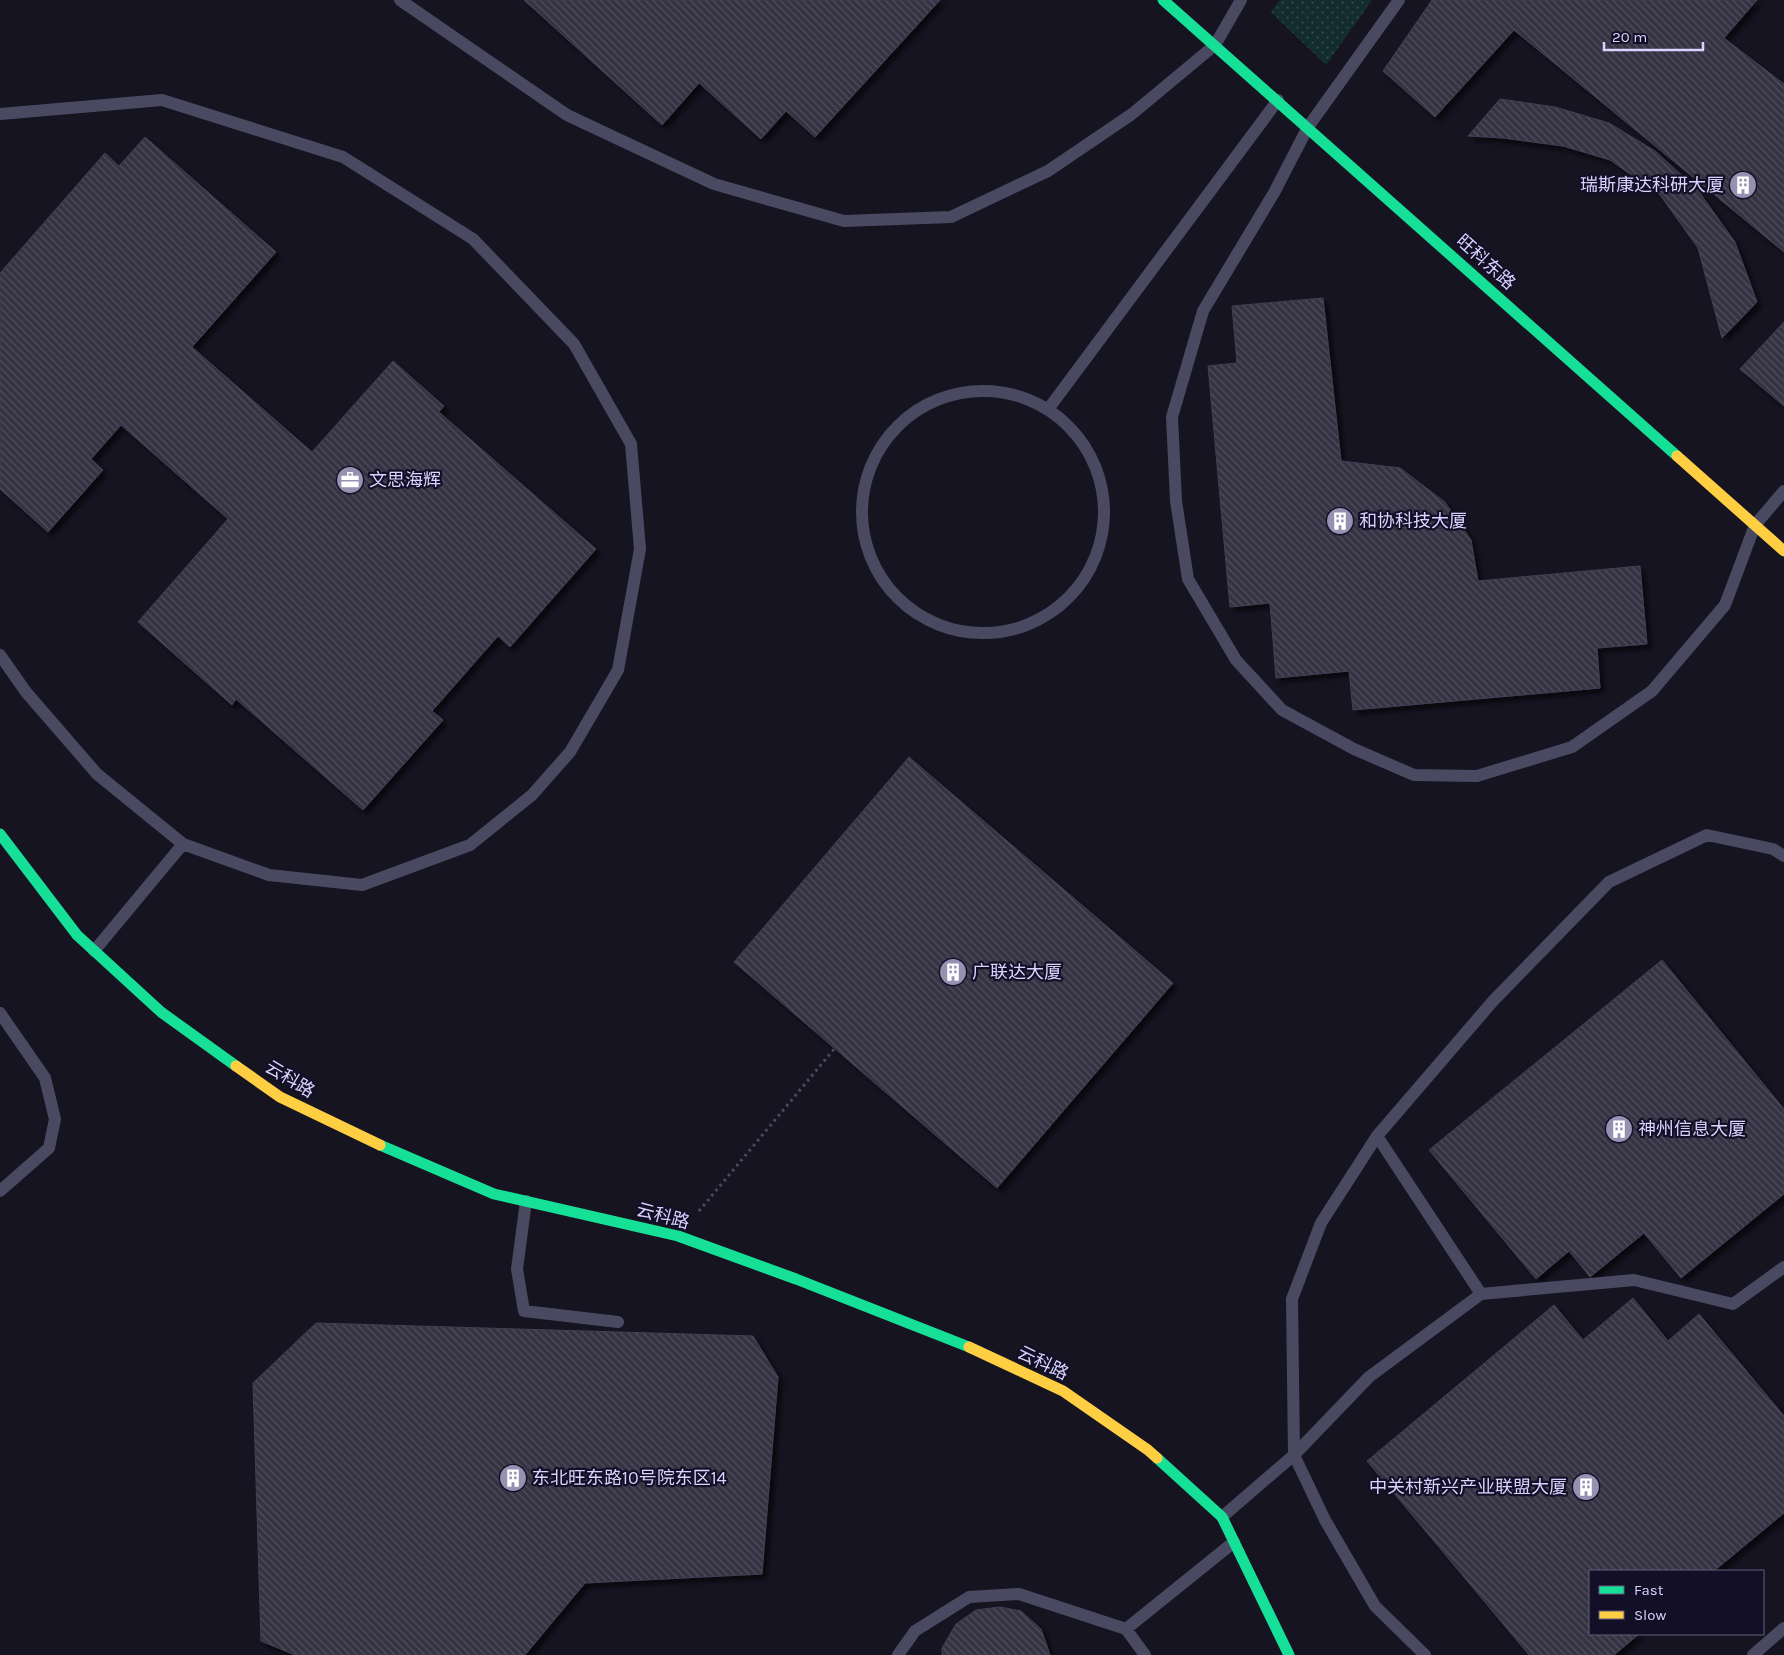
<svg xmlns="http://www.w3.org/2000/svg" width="1784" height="1655" viewBox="0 0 1784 1655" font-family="Karla,'Noto Sans SC',sans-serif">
<defs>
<pattern id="green-dots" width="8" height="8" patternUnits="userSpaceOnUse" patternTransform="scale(1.25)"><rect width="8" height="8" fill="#132c2d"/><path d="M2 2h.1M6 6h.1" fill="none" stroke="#354a4c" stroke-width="1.8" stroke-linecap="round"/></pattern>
<pattern id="building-back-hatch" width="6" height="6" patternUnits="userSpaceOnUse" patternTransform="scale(1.25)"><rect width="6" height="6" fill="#343243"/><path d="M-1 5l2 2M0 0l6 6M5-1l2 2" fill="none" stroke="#514f5f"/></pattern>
<filter id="shadow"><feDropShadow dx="4.5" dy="4.5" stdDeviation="2.5" flood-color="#0009"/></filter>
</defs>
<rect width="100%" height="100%" fill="#161421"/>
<!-- green -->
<path fill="url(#green-dots)" d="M1280 0H1372L1326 65 1271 12Z"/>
<!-- building -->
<path fill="url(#building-back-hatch)" stroke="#433f54" filter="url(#shadow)" d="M524 0H940L815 137 786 111 761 139 699 83 662 125Z
M1432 0H1757L1724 38 1784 84V252L1514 30 1435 117 1383 71Z
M1500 99 1555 107 1609 123 1655 151 1697 189 1735 242 1757 302 1722 338 1698 248 1660 195 1610 160 1563 146 1503 138 1468 136Z
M145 137 276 252 192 347 312 452 393 361 444 406 439 412 596 549 510 647 498 636 432 711 443 720 363 810 236 699 232 705 138 622 228 519 121 425 91 459 103 470 48 532 0 489V273L105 153 119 166Z
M1323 298 1341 461 1400 468 1445 502 1471 540 1478 581 1640 566 1647 644 1597 648 1600 688 1353 710 1349 671 1276 678 1270 603 1230 607 1208 366 1237 363 1232 306Z
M1784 322V406L1740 369Z
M909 757 1173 983 997 1188 734 962Z
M1662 960 1784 1109V1194L1681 1278 1644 1233 1590 1277 1569 1251 1536 1279 1429 1150Z
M1633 1298 1668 1341 1699 1314 1784 1416V1513L1714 1571H1590V1634H1639L1614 1655H1529L1367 1461 1554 1305 1583 1340Z
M316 1323 753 1336 778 1377 762 1574 585 1583 525 1655H295L261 1641 253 1383Z
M1000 1607 1021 1611 1041 1629 1050 1655H942V1648L956 1624 976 1610Z"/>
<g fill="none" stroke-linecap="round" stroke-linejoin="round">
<!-- path -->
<path stroke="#44505f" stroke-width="3" stroke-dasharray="2.5 4" stroke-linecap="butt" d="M699 1211 835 1048"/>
<!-- lane -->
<path stroke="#4a4962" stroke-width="12" d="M400 0 567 115 714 184 844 221 951 217 1048 171 1132 114 1215 45 1241 0
M1399 0 1308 127 1275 191 1203 311 1172 417 1176 501 1188 579 1236 660 1282 710 1354 749 1414 775 1477 776 1572 747 1652 691 1725 605 1755 525 1784 491
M0 114 162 100 343 157 473 239 574 344 631 444 640 549 618 670 570 752 532 795 470 845 362 885 269 875 183 844 94 951
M862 512a121 121 0 1 1 242 0a121 121 0 1 1-242 0Z
M1049 408 1278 100
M0 655 26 692 97 774 183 844
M0 1013 45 1078 55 1119 49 1148 0 1191
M1377 1136 1481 1294
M526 1201 517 1269 524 1311 618 1322
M1222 1517 1294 1455 1369 1377 1481 1294 1634 1280 1733 1304 1784 1267
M1126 1629 1234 1542
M898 1655 915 1631 969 1597 1019 1594 1126 1629 1145 1655
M1425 1655 1375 1606 1325 1520 1294 1455 1292 1299 1321 1223 1377 1136 1493 1001 1609 882 1707 835 1773 849 1784 856
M1753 1655 1784 1628"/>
<!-- fast -->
<path stroke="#16e098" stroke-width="11" d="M1163 0 1677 456
M0 834 77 935 161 1012 236 1066
M380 1145 494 1194 678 1236 796 1279 969 1347
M1157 1458 1222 1517 1289 1655"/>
<!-- slow -->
<path stroke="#ffcf43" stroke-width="11" d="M1677 456 1784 551
M236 1066 280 1097 380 1145
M969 1347 1063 1391 1148 1450 1157 1458"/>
</g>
<!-- icons -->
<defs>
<g id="building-disc" transform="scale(1.4375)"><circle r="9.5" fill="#9591b1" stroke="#130f26"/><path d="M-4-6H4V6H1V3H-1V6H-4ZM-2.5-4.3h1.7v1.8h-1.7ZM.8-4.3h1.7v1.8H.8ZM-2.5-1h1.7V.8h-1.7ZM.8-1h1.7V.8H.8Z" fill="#fff"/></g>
<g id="office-disc" transform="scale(1.4375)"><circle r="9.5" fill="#9591b1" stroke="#130f26"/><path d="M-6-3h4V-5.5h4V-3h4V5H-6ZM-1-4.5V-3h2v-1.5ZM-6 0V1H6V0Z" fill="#fff"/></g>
</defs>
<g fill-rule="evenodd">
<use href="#building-disc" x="1743" y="185"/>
<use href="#office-disc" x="350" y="480"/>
<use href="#building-disc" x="1340" y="521"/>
<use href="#building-disc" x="953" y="972"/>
<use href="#building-disc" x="1619" y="1129"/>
<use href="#building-disc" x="513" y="1478"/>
<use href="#building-disc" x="1586" y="1487"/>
</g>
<g text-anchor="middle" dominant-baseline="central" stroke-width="4.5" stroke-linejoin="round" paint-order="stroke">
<!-- poi labels -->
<g font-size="18" fill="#d9d4ff" stroke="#130f26" text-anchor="start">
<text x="1724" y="185" text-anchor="end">瑞斯康达科研大厦</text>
<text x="369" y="480">文思海辉</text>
<text x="1359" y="521">和协科技大厦</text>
<text x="972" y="972">广联达大厦</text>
<text x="1638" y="1129">神州信息大厦</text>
<text x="532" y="1478">东北旺东路10号院东区14</text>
<text x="1567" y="1487" text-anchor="end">中关村新兴产业联盟大厦</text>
</g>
<!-- street labels -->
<g font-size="18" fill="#d9d4ff" stroke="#130f26">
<text transform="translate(1486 262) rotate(42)">旺科东路</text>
<text transform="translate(290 1079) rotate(31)">云科路</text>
<text transform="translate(663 1216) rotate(15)">云科路</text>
<text transform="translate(1043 1363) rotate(26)">云科路</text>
</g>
</g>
<!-- legend -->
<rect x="1589" y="1570" width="175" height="65" fill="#130f26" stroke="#625e7d"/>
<rect x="1599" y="1586" width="25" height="8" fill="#16e098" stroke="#625e7d"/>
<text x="1634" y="1595" font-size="15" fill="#d9d4ff">Fast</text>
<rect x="1599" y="1611" width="25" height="8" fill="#ffcf43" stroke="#625e7d"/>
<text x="1634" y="1620" font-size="15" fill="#d9d4ff">Slow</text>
<!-- scale -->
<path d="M1604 42v8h99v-8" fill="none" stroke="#d9d4ff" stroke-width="2.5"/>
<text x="1612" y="42" font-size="15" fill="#d9d4ff" stroke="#130f26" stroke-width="4" paint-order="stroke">20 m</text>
</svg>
